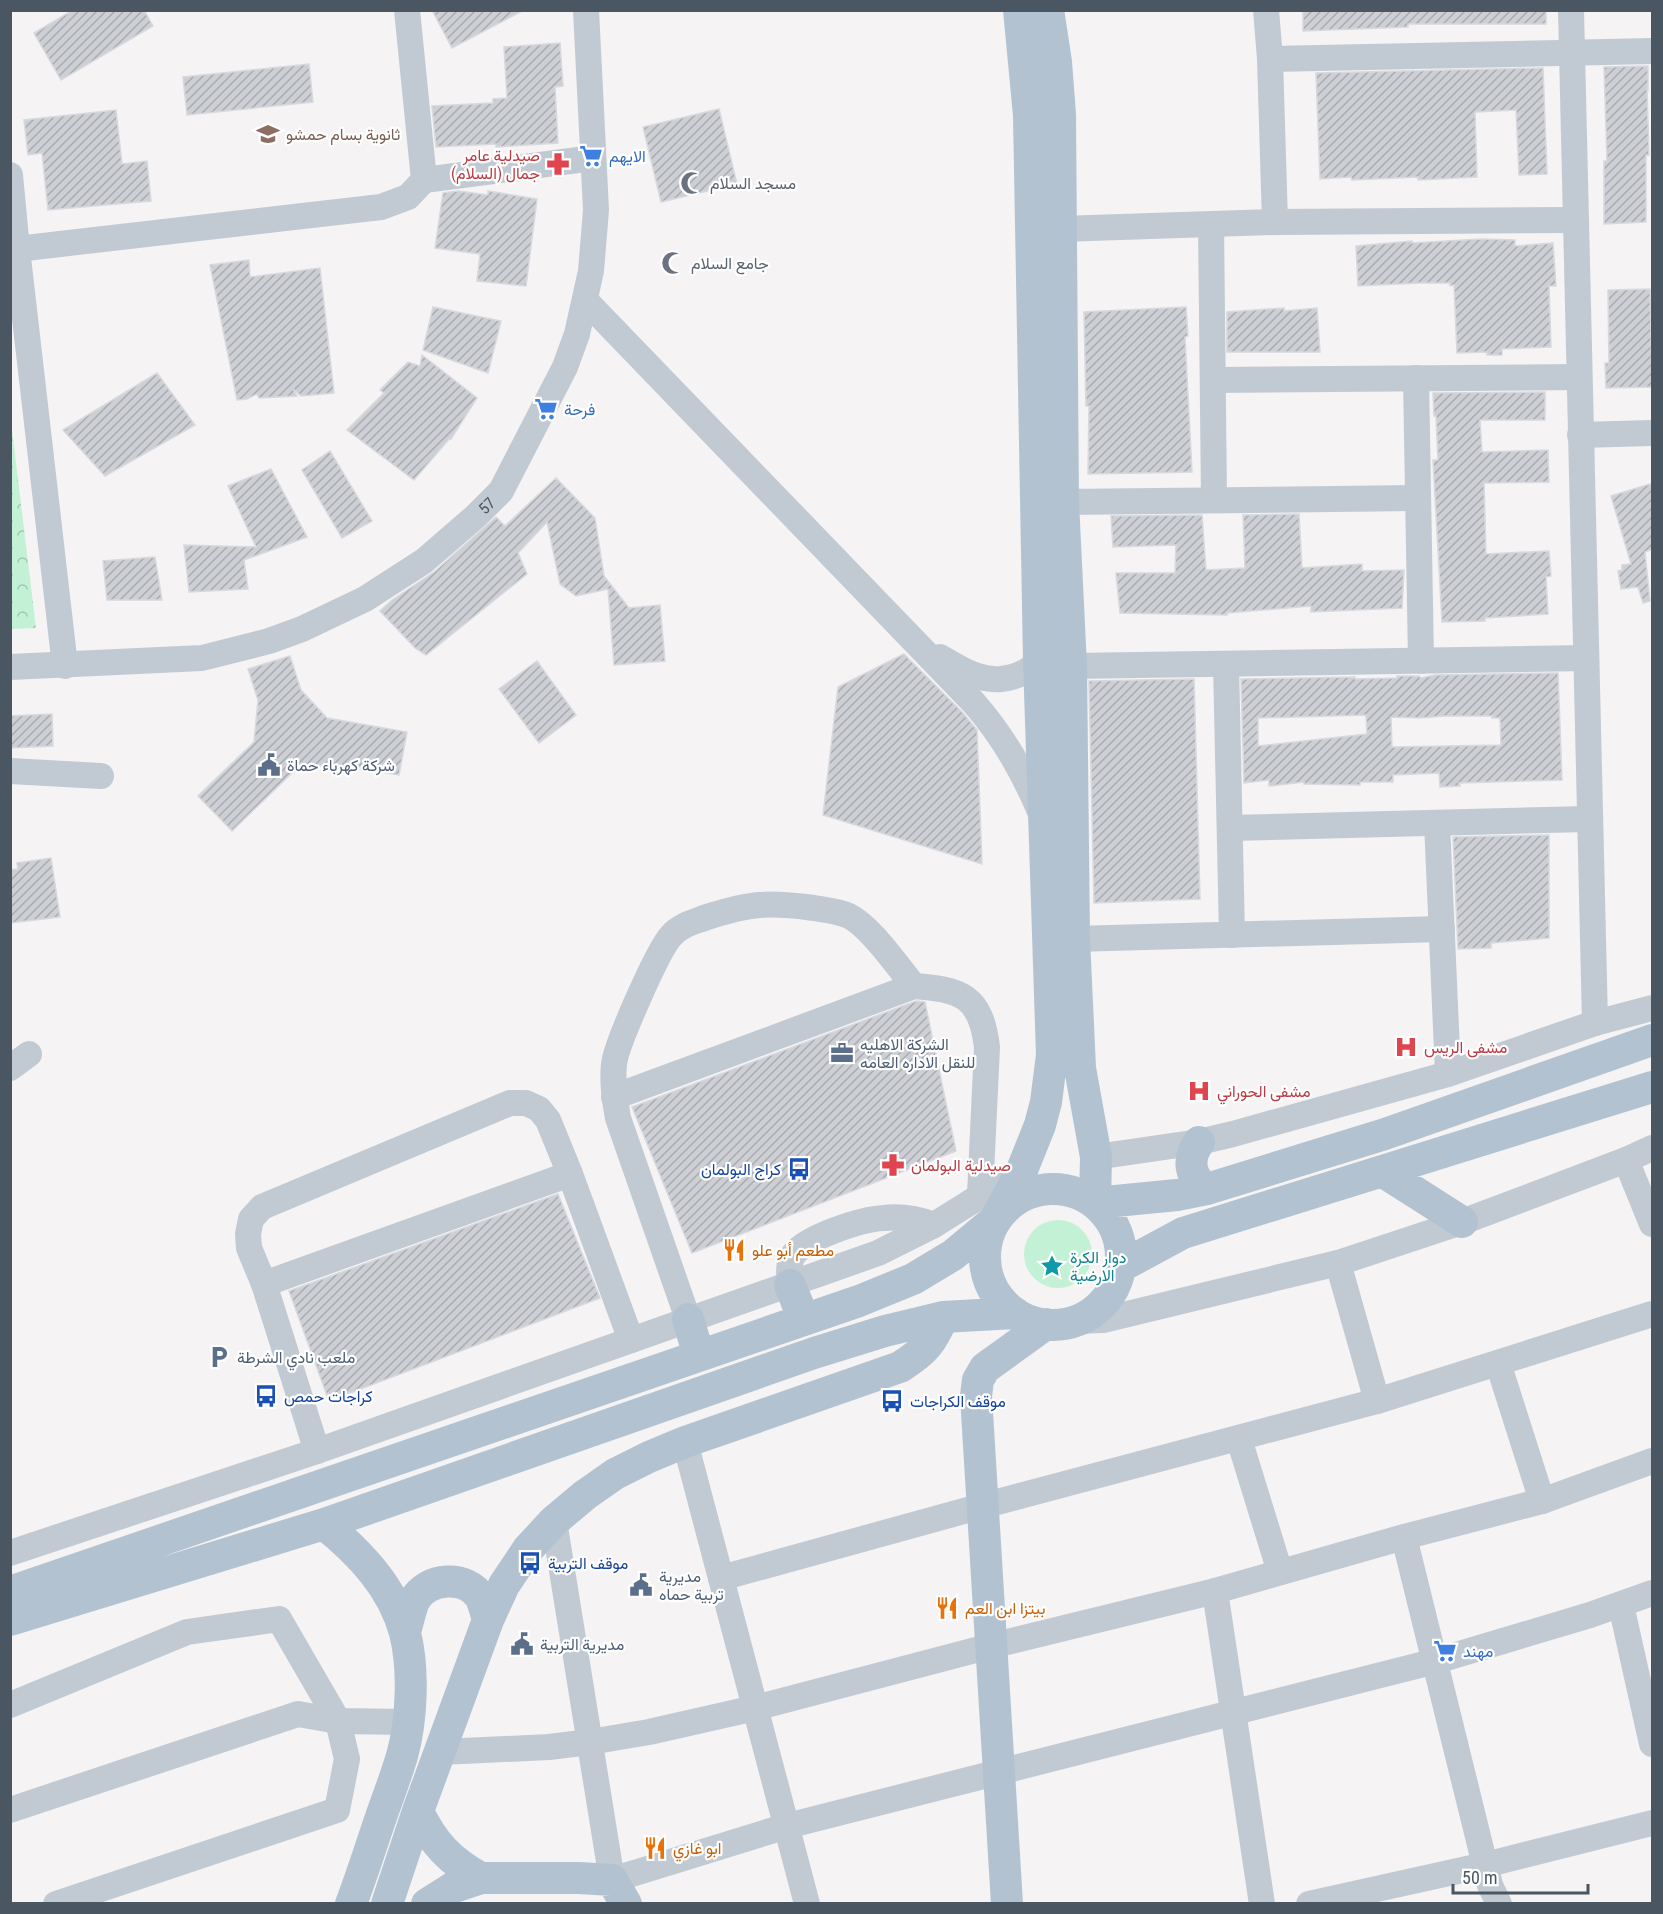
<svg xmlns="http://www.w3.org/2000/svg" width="1663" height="1914" viewBox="0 0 1663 1914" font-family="'Roboto Condensed',Vazirmatn,sans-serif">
<defs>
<pattern id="park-crowns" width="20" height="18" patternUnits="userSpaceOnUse" patternTransform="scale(1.5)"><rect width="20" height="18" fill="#c3f1d5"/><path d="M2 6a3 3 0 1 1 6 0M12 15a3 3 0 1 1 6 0" fill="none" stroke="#a0c6b0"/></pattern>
<pattern id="building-hatch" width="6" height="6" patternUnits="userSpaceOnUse" patternTransform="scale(1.5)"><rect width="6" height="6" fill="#cdcfd5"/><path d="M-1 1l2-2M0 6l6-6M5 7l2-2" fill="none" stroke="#a8abb0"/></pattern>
</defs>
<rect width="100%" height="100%" fill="#f5f3f3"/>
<!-- grass -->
<path fill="#c3f1d5" d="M1024 1254a34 34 0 1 1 68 0a34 34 0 1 1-68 0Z"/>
<!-- park -->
<path fill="url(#park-crowns)" d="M11 429 12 430 36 628 11 629Z"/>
<!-- building -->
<path fill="url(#building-hatch)" stroke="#d7d9de" stroke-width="1.5" fill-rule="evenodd" d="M73 10H144L153 26 61 80 34 33Z
M432 10H524L452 48Z
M1303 10H1546V24H1408V27L1303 31Z
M560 43 563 86 555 87 558 143 496 147V144L436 147 432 106 493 103V99L507 98 504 47Z
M309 64 313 102 187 115 183 77Z
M1648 66V90L1647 89 1649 155H1646V222L1604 224V161H1607L1604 67Z
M1543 68 1547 174 1519 175 1516 110 1475 112 1477 177 1418 180V177L1352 180 1351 177 1320 179 1316 73Z
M719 109 737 184 661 202 643 127Z
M116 110 122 164 147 161 151 201 48 210 42 153 28 155 24 120Z
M458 191 488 195V191L537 199 526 286 477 281 480 254 435 248 443 193Z
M1481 239 1515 240V246L1553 243 1556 286H1549L1551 347 1502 349V355H1487V352L1457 353 1454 285 1450 286V283H1419L1358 286 1356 246 1412 241V243Z
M249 260 250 277 320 268 334 393 301 396 293 389 297 396 259 398 257 394 247 399 237 400 210 265Z
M1650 289 1652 387 1606 388 1605 363H1609L1608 290Z
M433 307 501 321 488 373 423 350Z
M1186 307 1188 336 1185 337 1192 472 1088 474 1089 406H1086L1084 312Z
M1284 308V311L1317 308 1320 352H1227V312Z
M422 355 477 398 451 439 450 438 414 480 347 430 384 393 380 390 408 362 420 366Z
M157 373 195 425 105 476 63 430Z
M1545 392V420H1480L1482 452 1548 450 1549 482 1484 483 1486 554 1549 551 1551 576 1546 577 1548 614 1485 618V621L1442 622 1433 460H1438L1436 416H1434L1433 393Z
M330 451 372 521 342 538 302 470Z
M271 469 307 537 244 560 248 589 189 592 184 545 256 547 228 486Z
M556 478 595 518 604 576 629 608 660 605 665 661 614 665 608 589 576 596 560 584 547 522 518 553 527 574 426 655 415 648 380 611 392 600 434 572 496 517 505 526Z
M1653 483V549L1645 552 1650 601 1643 603 1638 587 1621 589 1618 571 1622 570V565L1631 564 1611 496Z
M1299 514 1302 568 1362 564V571L1404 570 1402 608 1311 612V606L1227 613V615L1120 613 1116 573H1175L1176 545 1113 547 1111 516 1202 515 1206 570 1245 568 1243 515Z
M155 557 162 600H107L103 561Z
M904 654 963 713 977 730 982 864 823 815 838 687Z
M290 656 301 690 327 718 407 732 399 775 329 764 293 772 232 831 198 796 254 742 258 700 248 669Z
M537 661 576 715 539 743 499 689Z
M1558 673 1562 780 1459 783 1460 786 1440 787 1439 773 1393 775V782H1360V785L1304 784V782L1269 786V780L1244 783 1241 679 1355 677V679L1397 678V676H1419L1421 678 1435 675ZM1366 715 1367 734 1258 746V718ZM1444 716H1492V718H1500L1501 745 1392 747 1391 717 1420 718Z
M1194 679 1200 899 1094 903 1089 681Z
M52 714 53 746 10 748V716Z
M1549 835V938L1491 943V948L1458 949 1453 837Z
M51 858 60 917 10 923V870L18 869 17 863Z
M916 1001 925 1002 956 1151 692 1253 632 1107Z
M558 1194 600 1298 329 1401 289 1291Z"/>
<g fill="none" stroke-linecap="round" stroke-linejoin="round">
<!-- minor -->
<g stroke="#c1cad2" stroke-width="26">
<path d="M1266 10 1270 59 1275 222"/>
<path d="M1571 10 1595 1023"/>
<path d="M1270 59 1652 51"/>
<path d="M10 175 17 249 65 666"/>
<path d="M424 180 593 158"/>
<path d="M1211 224 1214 500"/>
<path d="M1060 229 1275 222 1575 220"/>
<path d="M17 249 381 207 408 197 424 180 407 10"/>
<path d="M586 301 974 703C1004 737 1024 773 1041 814"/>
<path d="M1416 378 1421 661"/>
<path d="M1213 380 1579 377"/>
<path d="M1580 435 1652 433"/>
<path d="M1063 502 1418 498"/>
<path d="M940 657C959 668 978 681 1001 679 1010 678 1020 675 1028 670 1045 659 1055 638 1071 666L1586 658"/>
<path d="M1226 664 1232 935"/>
<path id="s1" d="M10 667 202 658 269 641 302 629 365 599 424 561 476 516 501 491 565 367 577 334 591 271 596 210 586 10"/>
<path d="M10 771 101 776"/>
<path d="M1437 823 1448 1074"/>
<path d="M1230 828 1588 819"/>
<path d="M1074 939 1442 929"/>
<path d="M10 1068 29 1054"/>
<path d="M614 1097 914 986C961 989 981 996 987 1047L980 1195"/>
<path d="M1096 1157 1199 1142 1233 1134 1448 1074 1595 1023 1652 1008"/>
<path d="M1626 1160 1652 1224"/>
<path d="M1338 1263 1377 1401"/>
<path d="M264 1284 570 1174"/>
<path d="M790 1285C789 1276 788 1266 792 1257 802 1238 862 1219 884 1218 901 1216 918 1219 934 1225"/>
<path d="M688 1319 618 1118C615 1101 612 1083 614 1064 616 1045 658 950 671 936 680 925 694 922 707 917 751 903 768 902 814 908 826 910 838 911 849 916 870 926 898 967 914 986"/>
<path d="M1074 1321 1103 1320 1338 1263 1462 1222 1626 1160 1652 1148"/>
<path d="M1498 1363 1542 1501"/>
<path d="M1239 1439 1280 1572"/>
<path d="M685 1442 807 1904"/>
<path d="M317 1451 264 1284 249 1248 248 1234 251 1219 262 1207 510 1103H526L539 1109 548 1120 570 1174 631 1340"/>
<path d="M554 1521 612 1880 787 1826 1436 1661 1590 1615 1652 1593"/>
<path d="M1404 1537 1485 1865 1490 1885 1499 1904"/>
<path d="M10 1553 317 1451 878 1253 934 1225 1022 1170"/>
<path d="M721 1578 982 1506 1377 1401 1652 1314"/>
<path d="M1215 1591 1262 1904"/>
<path d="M1621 1605 1652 1744"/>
<path d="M10 1705 187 1632 279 1619 338 1721 347 1759 337 1810 56 1904"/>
<path d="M441 1752 549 1747 590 1742 649 1732 755 1708 991 1646 1215 1591 1404 1537 1542 1501 1652 1461"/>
<path d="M10 1810 298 1714 338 1721 408 1722"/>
<path d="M1309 1904 1485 1865 1652 1823"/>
</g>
<!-- major -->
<path stroke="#b3c2d1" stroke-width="32" d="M1048 10 1056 62 1060 115 1063 502 1071 666 1074 939 1080 1068 1096 1157 1095 1203 1177 1195 1207 1189 1385 1134 1652 1040
M1199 1142C1187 1159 1189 1177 1207 1189
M1382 1171 1462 1222
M985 1257a68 68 0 1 1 136 0a68 68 0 1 1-136 0Z
M1120 1267 1183 1233 1652 1087
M790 1285 804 1320
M688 1319 699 1356
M324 1524C359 1552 393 1587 405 1633 414 1669 412 1720 402 1756 396 1776 388 1797 381 1817 371 1846 362 1875 351 1904
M10 1592 859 1301 913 1279 953 1255 995 1220 1022 1170 1040 1125 1046 1102 1052 1055 1039 661 1029 115 1019 10
M10 1620 324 1524 814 1353 885 1331 943 1317 1015 1313
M405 1632C408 1622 410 1611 414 1601 426 1577 467 1574 481 1598 484 1605 486 1613 488 1620
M418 1811C432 1842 451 1862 481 1878
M387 1904 418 1811 488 1620 504 1585 528 1549 554 1521 585 1495 615 1474 649 1457 685 1442 900 1367C925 1351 931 1344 943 1317
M427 1904 454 1887 481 1878H579L612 1880 626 1904
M1007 1904 976 1396 978 1380 985 1368 1046 1324"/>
</g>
<!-- icons -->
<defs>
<g id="school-bare" transform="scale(1.8)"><path d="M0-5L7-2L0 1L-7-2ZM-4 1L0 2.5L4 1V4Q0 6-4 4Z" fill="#8d6e63" stroke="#fff" stroke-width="2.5" paint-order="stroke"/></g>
<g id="supermarket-bare" transform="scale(1.8)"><path d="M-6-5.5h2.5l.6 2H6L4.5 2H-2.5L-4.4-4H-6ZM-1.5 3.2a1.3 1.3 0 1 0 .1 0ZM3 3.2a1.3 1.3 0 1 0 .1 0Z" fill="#3f7fe0" stroke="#fff" stroke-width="2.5" paint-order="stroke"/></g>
<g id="pharmacy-bare" transform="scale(1.8)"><path d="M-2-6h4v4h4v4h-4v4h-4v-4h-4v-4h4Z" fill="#e0444e" stroke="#fff" stroke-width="2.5" paint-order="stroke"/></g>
<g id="mosque-bare" transform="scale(1.8)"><path d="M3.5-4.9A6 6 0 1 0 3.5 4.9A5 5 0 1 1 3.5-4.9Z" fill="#6b7280" stroke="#fff" stroke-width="2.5" paint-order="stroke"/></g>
<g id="civic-bare" transform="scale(1.8)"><path d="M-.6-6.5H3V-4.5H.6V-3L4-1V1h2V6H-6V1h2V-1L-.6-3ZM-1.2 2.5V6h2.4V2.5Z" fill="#5c6f8a" stroke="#fff" stroke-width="2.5" paint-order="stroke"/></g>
<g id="hospital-bare" transform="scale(1.8)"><path d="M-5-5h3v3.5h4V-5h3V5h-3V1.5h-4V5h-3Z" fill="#e0444e" stroke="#fff" stroke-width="2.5" paint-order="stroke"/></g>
<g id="office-bare" transform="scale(1.8)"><path d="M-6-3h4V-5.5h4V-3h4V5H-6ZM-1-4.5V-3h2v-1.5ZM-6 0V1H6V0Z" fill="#5c6f8a" stroke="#fff" stroke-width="2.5" paint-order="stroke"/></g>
<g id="bus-bare" transform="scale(1.8)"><path d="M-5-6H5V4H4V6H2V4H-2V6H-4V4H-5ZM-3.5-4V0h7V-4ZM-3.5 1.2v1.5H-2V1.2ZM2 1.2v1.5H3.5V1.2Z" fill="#1a4fb4" stroke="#fff" stroke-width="2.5" paint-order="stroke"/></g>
<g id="restaurant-bare" transform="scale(1.8)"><path d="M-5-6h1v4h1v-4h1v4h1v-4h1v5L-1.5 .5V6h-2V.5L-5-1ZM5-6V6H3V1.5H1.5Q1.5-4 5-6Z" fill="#e8710a" stroke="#fff" stroke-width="2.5" paint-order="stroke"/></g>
<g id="sight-bare" transform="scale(1.8)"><path d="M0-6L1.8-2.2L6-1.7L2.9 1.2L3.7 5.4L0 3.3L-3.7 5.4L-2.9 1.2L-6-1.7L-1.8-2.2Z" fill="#0f9aa8" stroke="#fff" stroke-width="2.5" paint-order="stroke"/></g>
<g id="parking-bare" transform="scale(1.8)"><path d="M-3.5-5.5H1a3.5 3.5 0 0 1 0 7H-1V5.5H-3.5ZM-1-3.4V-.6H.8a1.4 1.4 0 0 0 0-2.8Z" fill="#5c6f8a" stroke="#fff" stroke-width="2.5" paint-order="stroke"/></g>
</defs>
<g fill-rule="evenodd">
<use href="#school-bare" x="268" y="134"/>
<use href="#supermarket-bare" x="591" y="156"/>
<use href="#pharmacy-bare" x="558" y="164"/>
<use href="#mosque-bare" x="692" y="183"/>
<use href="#mosque-bare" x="673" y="263"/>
<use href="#supermarket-bare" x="546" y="409"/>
<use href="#civic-bare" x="269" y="765"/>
<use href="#hospital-bare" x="1406" y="1047"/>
<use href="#office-bare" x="842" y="1053"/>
<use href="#hospital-bare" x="1199" y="1091"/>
<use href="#pharmacy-bare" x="893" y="1165"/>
<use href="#bus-bare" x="799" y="1169"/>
<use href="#restaurant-bare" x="734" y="1250"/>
<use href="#sight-bare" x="1052" y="1266"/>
<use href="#parking-bare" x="219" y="1357"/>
<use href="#bus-bare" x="266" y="1396"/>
<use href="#bus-bare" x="892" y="1401"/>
<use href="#bus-bare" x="530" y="1563"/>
<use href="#civic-bare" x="641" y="1585"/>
<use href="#restaurant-bare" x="947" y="1608"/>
<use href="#civic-bare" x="522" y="1644"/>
<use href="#supermarket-bare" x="1445" y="1651"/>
<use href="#restaurant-bare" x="655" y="1848"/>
</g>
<g text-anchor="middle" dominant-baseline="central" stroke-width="4.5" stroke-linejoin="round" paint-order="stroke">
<!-- education labels -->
<g font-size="16" fill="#785e54" stroke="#fff" text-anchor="start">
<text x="286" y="134">ثانوية بسام حمشو</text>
</g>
<!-- health labels -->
<g font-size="16" fill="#be3a42" stroke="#fff" text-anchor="start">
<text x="540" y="155" text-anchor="end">صيدلية عامر<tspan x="540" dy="18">جمال (السلام)</tspan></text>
<text x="1424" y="1047">مشفى الريس</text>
<text x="1217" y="1091">مشفى الحوراني</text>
<text x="911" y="1165">صيدلية البولمان</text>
</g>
<!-- shop labels -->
<g font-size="16" fill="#366cbe" stroke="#fff" text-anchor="start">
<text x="609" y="156">الايهم</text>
<text x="564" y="409">فرحة</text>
<text x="1463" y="1651">مهند</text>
</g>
<!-- worship labels -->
<g font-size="16" fill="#5b616d" stroke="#fff" text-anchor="start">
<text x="710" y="183">مسجد السلام</text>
<text x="691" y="263">جامع السلام</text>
</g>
<!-- street labels -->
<g font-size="16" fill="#4a5661" stroke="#fff">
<text stroke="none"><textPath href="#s1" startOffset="520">57</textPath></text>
</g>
<!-- service labels -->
<g font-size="16" fill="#4e5e75" stroke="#fff" text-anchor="start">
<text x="287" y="765">شركة كهرباء حماة</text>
<text x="860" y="1044">الشركة الاهليه<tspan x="860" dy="18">للنقل الاداره العامه</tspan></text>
<text x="237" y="1357">ملعب نادي الشرطة</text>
<text x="659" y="1576">مديرية<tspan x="659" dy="18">تربية حماه</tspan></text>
<text x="540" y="1644">مديرية التربية</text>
</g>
<!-- transit labels -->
<g font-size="16" fill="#164399" stroke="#fff" text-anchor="start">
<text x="781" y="1169" text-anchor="end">كراج البولمان</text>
<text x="284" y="1396">كراجات حمص</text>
<text x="910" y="1401">موقف الكراجات</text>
<text x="548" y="1563">موقف التربية</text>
</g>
<!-- food labels -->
<g font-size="16" fill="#c56008" stroke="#fff" text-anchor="start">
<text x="752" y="1250">مطعم أبو علو</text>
<text x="965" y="1608">بيتزا ابن العم</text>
<text x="673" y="1848">ابو غازي</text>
</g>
<!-- culture labels -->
<g font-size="16" fill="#0d838f" stroke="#fff" text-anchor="start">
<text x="1070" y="1257">دوار الكرة<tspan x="1070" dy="18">الارضية</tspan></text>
</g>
</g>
<!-- border -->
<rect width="1663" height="1914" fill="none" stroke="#4a5661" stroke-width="24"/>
<!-- scale -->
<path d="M1453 1884v9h135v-9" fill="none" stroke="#4a5661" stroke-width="3"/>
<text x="1462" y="1884" font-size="18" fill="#4a5661" stroke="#ffffff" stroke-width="4.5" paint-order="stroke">50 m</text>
</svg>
